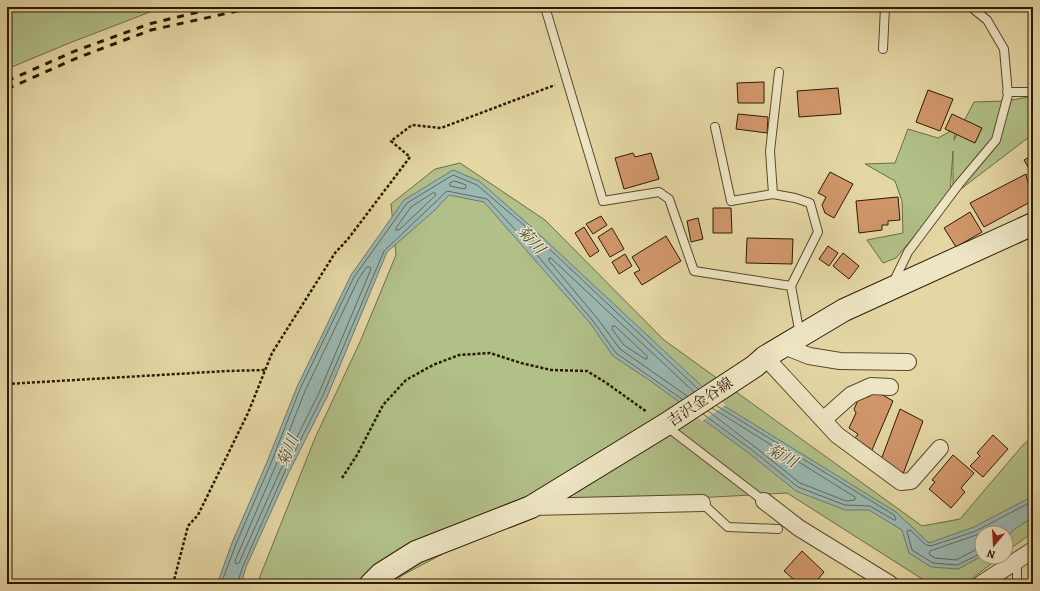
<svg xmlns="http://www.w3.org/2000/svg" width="1040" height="591" viewBox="0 0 1040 591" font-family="Alegreya,'Noto Serif JP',serif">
<rect width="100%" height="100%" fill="#e4d7a4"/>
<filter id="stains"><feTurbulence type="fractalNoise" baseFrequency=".005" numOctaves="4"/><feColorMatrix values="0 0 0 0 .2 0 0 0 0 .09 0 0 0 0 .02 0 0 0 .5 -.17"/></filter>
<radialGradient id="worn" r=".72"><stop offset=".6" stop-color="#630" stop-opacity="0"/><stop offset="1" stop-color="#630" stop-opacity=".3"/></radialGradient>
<!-- green -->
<path fill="#b1bf88" stroke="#6e6c45" d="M7 7H163L72 42 7 69Z
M1033 96V134L953 195V151L950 193 896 258 883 263 867 240 903 233 902 201 895 181 865 164 895 163 908 129 938 138 956 128 954 140 974 102 1007 101Z
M460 163 545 220 664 340 922 526 960 519 1023 445 1033 436V532L1006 552V533H982V557H1000L965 584 927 582 787 493 531 507 401 576 395 584H257L315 438 360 342 396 255 391 204 435 169Z"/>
<!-- water -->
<path fill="#9ab7b1" stroke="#6e786b" d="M453 170 479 181 527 223 721 404 896 512 929 543 974 527 1033 496V517L1015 529 1006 537V533H982V556L958 569 931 567 909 553 902 530 869 510H845L796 491 750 454 652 382 613 356 590 323 484 202 449 195 436 209 387 252 327 397 289 472 246 567 241 584H217L232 543 267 462 297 387 351 275 404 200Z"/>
<!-- pier -->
<path fill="#e4d7a4" d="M703 385 726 405 702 421 677 403Z"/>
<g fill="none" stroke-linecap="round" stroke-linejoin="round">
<!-- shore -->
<path stroke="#63685a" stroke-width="1" d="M455 181 466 185V188L464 189 450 186V183Z
M433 193H435L436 195 399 230H396V228L411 207Z
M367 267H370L371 269 319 393 281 469 239 563 236 564 235 561 276 465 305 391 358 280Z
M613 326H615L647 356V359H645L624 345 612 329Z
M687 396 620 349 597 318 549 261V258H551L694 392
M708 411 755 447 800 483 846 501 855 500V497L712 408
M703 414 752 450 798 487 845 505 870 506 894 520H896L894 515 717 406
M982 533 930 551 929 554 935 558 956 560 977 549 982 548
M982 553 957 565 933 563 912 550 907 531 910 530 926 545 931 546 976 531 1033 501
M221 584 236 544 271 463 300 389 354 277 407 203 453 175 477 185 525 226 698 389
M237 584 243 566 285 471 323 395 384 251 447 191 487 199 520 235 593 321 616 353 682 399"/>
</g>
<!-- building -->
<path fill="#d1976b" stroke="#2c1902" d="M764 82V103H738L737 83Z
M838 88 841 114 799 117 797 91Z
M928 90 953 99 940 131 916 122Z
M738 114 768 117 767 133 736 129Z
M952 114 982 128 975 143 945 129Z
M633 153 635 157 651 153 659 179 624 189 615 158Z
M1033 155V176L1024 160Z
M830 172 853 184 834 218 825 213 822 205 826 197 818 193Z
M1026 174 1032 201 984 227 970 203Z
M898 197 900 220 888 221V225H882V230L859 233 856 201Z
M713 208H731L732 233H713Z
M970 212 982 232 956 247 944 228Z
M601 216 607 225 593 234 586 224Z
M698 218 703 239 691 242 687 221Z
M584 227 599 251 590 257 575 233Z
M612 228 624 249 610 257 598 237Z
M666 236 681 261 642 285 634 273 640 270 632 257Z
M747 238 793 239 792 264 746 263Z
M828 246 838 253 829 266 819 259Z
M843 253 859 266 849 279 833 266Z
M625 254 632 266 619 274 612 262Z
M874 390 893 401 872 450 855 438 858 434 849 428 856 413 854 409 861 394 869 397Z
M900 409 923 421 903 474 881 460Z
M993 435 1008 449 983 477 970 466 980 456 977 453Z
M953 455 974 473 961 488 965 492 951 508 929 489 935 482 932 480Z
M802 551 824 572 814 584H799L784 571Z"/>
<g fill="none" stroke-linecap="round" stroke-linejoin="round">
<!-- lane casing -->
<g stroke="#5a482a" stroke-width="10">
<path id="lane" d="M545 7 603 201 659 192 669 199 694 271 791 286 800 335
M883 49 885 7
M779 72 770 151 773 194 795 198 810 203 818 232 791 286
M1007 92H1033
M715 127 731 201 773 194
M893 283 908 252 959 184 996 140 1008 95 1004 49 987 20 971 7
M666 426 764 501
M702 503 728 527 778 529
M1017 561V584"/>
</g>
<!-- street casing -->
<g stroke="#5a482a" stroke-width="18">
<path id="street" d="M784 346 809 356 840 361 908 362
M765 357 837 435 901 482 911 481 940 448
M823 420 851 395 871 386 890 387
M764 501 799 528 890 584
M531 507 702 503
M981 584 1033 550"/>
</g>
<!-- secondary casing -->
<g stroke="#2c1902" stroke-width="24">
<path id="secondary" d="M371 584 381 574 416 552 531 507 665 425 755 366 765 357 844 310 1033 224"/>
</g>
<!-- path -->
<path stroke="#2c1902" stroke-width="2.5" stroke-dasharray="3 2" stroke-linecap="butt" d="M7 384 227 371 265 370
M342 478 357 455 383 405 406 380 433 365 459 355 490 353 521 363 551 370 587 371 605 382 647 412
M173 584 188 526 198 515 248 413 272 353 335 253 348 239 410 157 391 141 412 125 441 128 555 85"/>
<!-- lane -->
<use href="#lane" stroke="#ede5c4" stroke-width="8"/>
<!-- street -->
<use href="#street" stroke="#ede5c4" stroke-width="16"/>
<!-- secondary -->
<use href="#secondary" stroke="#ede5c4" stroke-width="22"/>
<!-- rail -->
<path stroke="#2c1902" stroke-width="3" stroke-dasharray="7 7" stroke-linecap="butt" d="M7 81 75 51 149 24 219 7
M7 89 77 58 151 30 256 7"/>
</g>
<g text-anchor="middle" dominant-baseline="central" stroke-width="3" stroke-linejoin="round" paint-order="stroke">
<!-- street labels -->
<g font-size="15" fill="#2c1902" stroke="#ede5c4">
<text transform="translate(700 402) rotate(-34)">吉沢金谷線</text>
</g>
<!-- water labels -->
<g font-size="16" font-style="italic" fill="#4d4837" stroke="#ede5c4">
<text transform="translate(531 240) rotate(48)">菊川</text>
<text transform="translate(288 451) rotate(-67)">菊川</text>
<text transform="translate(782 456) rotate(29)">菊川</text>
</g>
</g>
<!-- margin -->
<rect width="1040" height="591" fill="none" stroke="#e4d7a4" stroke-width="24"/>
<rect x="8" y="8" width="1024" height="575" fill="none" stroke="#2c1902" stroke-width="2"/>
<rect x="12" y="12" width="1016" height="567" fill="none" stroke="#2c1902"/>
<!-- north arrow -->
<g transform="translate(994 545) rotate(198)"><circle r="19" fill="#ede5c4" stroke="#a09376"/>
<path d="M0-3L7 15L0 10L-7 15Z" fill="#8f2418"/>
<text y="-6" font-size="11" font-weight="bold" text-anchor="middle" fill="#2c1902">N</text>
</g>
<rect width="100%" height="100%" filter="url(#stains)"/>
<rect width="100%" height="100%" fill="url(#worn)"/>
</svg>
